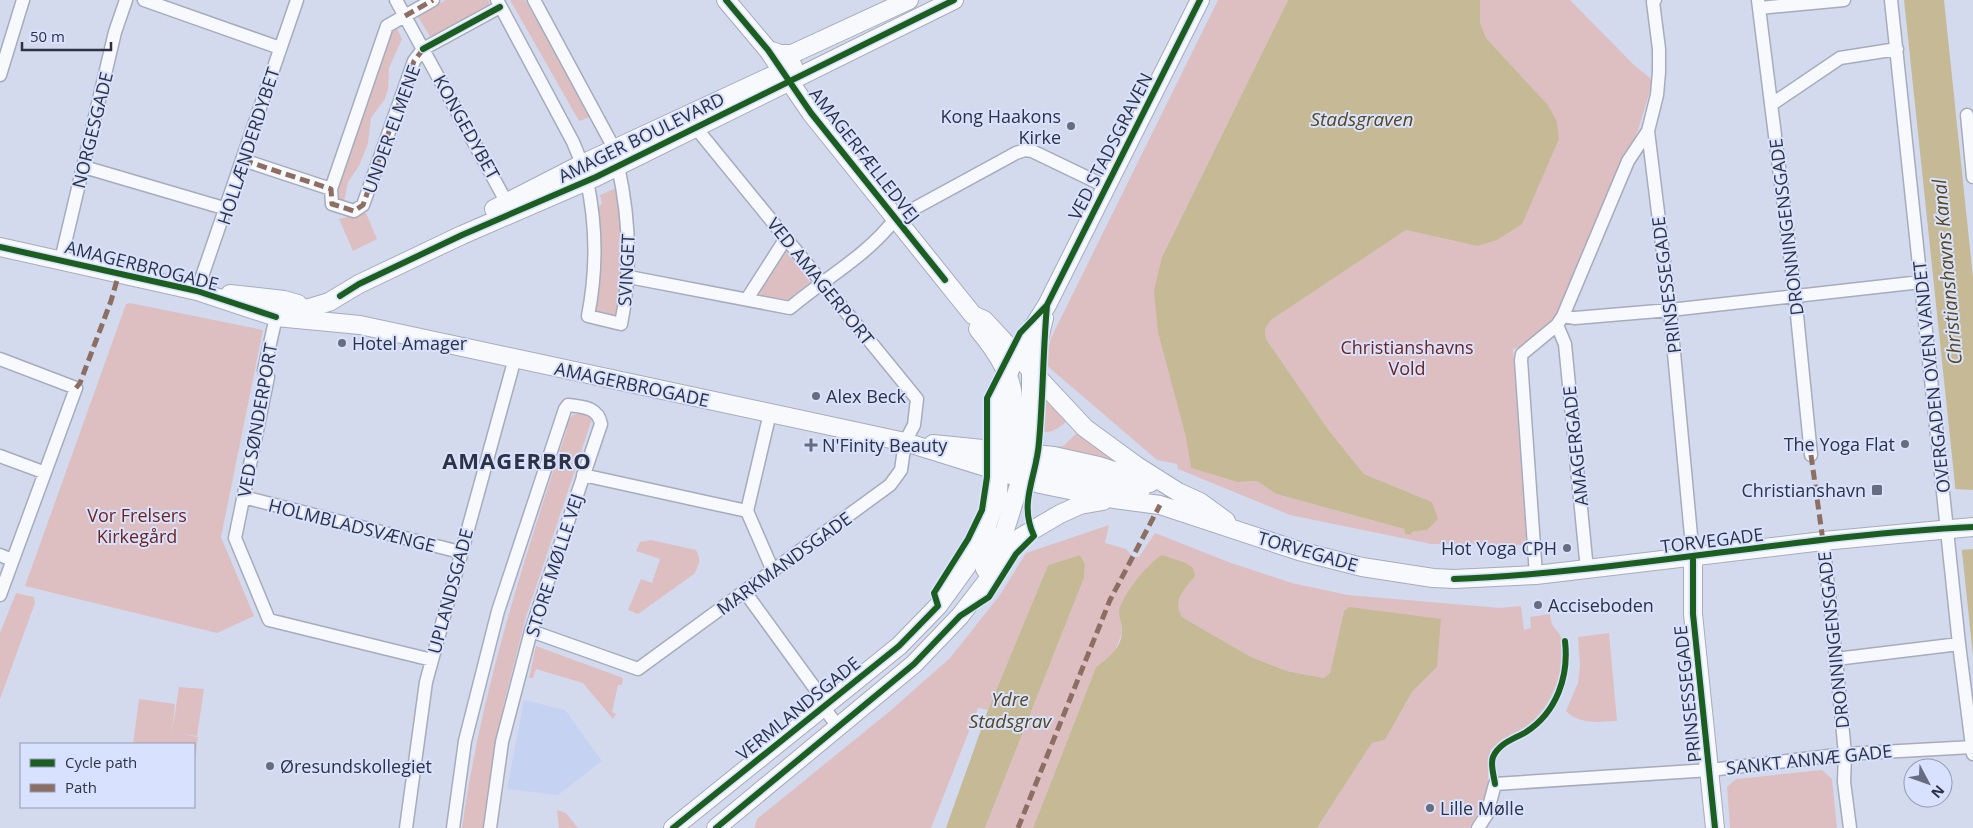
<svg xmlns="http://www.w3.org/2000/svg" width="1973" height="828" viewBox="0 0 1973 828" font-family="'Open Sans',sans-serif">
<rect width="100%" height="100%" fill="#d3daee"/>
<!-- built -->
<path fill="#c6d2f2" d="M524 700 565 710 602 761 558 795 507 789Z"/>
<!-- green -->
<path fill="#ddbfc2" d="M446 0H488L491 8 431 38 417 15Z
M510 0H525L593 116 579 121Z
M1218 0H1288L1162 257 1191 468 1237 482 1257 481 1276 494 1404 529 1405 534 1411 535 1412 532 1427 530 1432 502 1364 474 1330 432 1266 339 1265 329 1271 320 1406 230 1477 246 1548 105 1486 38 1480 22V0H1570L1633 64 1650 78 1652 84 1638 130 1554 320 1521 347 1513 349 1527 545 1431 544 1290 515 1178 469 1177 464 1157 460 1045 364 1051 338Z
M396 26 402 39 389 68 388 90 385 99 371 118 368 143 359 166 348 182 344 202 335 198 334 193 391 28Z
M616 188C624 233 624 270 617 315L613 317 598 314 594 310 596 208 602 204 600 195Z
M366 213 377 239 353 251 339 219Z
M786 251 810 282 788 300 758 295 781 253Z
M130 303 263 330 221 537 254 616 217 633 25 586 126 304Z
M1043 396 1068 420C1060 427 1053 433 1043 432Z
M580 413 592 418 591 422 526 617 504 703 486 828H462C481 691 524 560 567 429L565 424 573 415Z
M1079 431 1122 464 1053 447 1063 446Z
M1109 525 1105 543 1126 549 1133 557H1139L1155 533 1231 563 1292 583 1348 595 1500 608 1521 606 1524 630 1531 628 1530 617 1550 614C1552 630 1556 627 1561 637 1570 662 1551 705 1533 721 1521 732 1504 740 1491 749L1488 763V796L1469 828H1317L1372 743 1385 740 1412 692 1437 667 1344 612 1330 673 1325 678 1287 671 1251 657 1182 617C1172 600 1185 590 1194 576L1133 584 1119 611 1122 633 1114 653 1096 667 1033 828H985L1084 578 1085 564 1080 555 1048 565 988 710 978 708 931 828H754L757 819 890 711 950 658 1000 595 1026 553Z
M651 540 696 550C701 560 700 564 694 574L638 614 628 610 641 579 652 583 660 559 636 551 640 542Z
M16 593 34 597 35 603 0 699V633Z
M1609 633 1617 721C1600 722 1579 725 1566 711L1578 683 1580 665 1578 637Z
M536 646 623 678 622 685H618L612 712 616 714 613 719 583 683 536 669 533 678H529Z
M179 687 204 689 197 736 181 734 198 737 194 768V744H133L139 699 175 704 172 733Z
M1822 770 1832 779 1837 828H1730L1727 787 1736 779Z
M557 810 566 813 578 828H559Z"/>
<!-- water -->
<path fill="#c6b996" d="M1288 0H1480V22L1486 38 1548 105 1557 122 1559 139 1522 224 1497 240 1477 246 1406 230 1271 320 1265 329 1266 339 1330 432 1364 474 1432 502 1438 519 1427 530 1412 532 1411 535 1405 534 1404 529 1276 494 1257 481 1237 482 1191 468 1186 437 1158 332 1154 291 1162 257Z
M1904 0H1944L1973 278V656Z
M1080 555 1085 564 1084 578 985 828H946L988 710 1048 565Z
M1162 555 1186 563 1193 568 1195 576C1185 589 1172 600 1182 617L1251 657 1287 671 1324 678 1330 673 1344 611 1349 607 1441 619 1437 667 1412 692 1385 740 1372 743 1317 828H1033L1096 667C1108 658 1122 648 1122 631 1122 625 1119 618 1119 612 1121 596 1148 563 1162 555Z"/>
<!-- pier -->
<path fill="#d3daee" d="M1954 489 1973 490V549L1960 550Z"/>
<g fill="none" stroke-linecap="round" stroke-linejoin="round">
<!-- street casing -->
<g stroke="#a6acbd" stroke-width="15">
<path id="street" d="M144 0 280 48
M396 0 507 203
M433 0 387 26 331 189 332 204 354 211 363 205 414 61 423 49 500 7
M497 0 573 142 582 164
M534 0 615 150
M1758 0 1795 295 1811 455
M1891 0 1959 644 1973 754
M1759 8 1844 0
M0 75 23 0
M1772 104 1840 58 1897 49
M1967 115 1973 177
M1648 131 1670 310 1693 557
M243 160 331 189
M84 167 227 209
M587 181C597 227 597 270 588 316L621 324C632 270 630 220 618 166
M61 260 115 32 126 0
M629 277 790 308C825 278 867 256 895 219L1016 153 1025 150 1032 151 1107 187
M197 291 297 0
M747 299 786 238
M1563 316 1575 318 1670 310 1921 282
M276 317 264 370 268 377 235 538 269 620 432 660
M1557 325 1565 344 1587 570
M0 359 76 388 0 595
M770 413 747 511 773 571
M0 456 43 472
M583 475 747 511
M243 497 460 552
M1823 541 1836 659 1845 754 1844 782 1850 828
M0 555 12 560
M1536 575 1521 360 1522 354 1557 325 1563 316 1628 161 1648 131 1657 95 1659 72V49L1653 2 1655 0
M745 592 822 698 823 707 837 725
M531 631 638 669 890 485 901 470 905 442 914 425 917 399 696 128
M1836 659 1959 644
M406 828 426 682 515 358
M453 828 465 741 498 611 565 409 568 405C583 407 598 407 601 424L531 631 502 742 490 828
M1478 828 1487 814 1495 784 1710 770 1845 754 1973 747"/>
</g>
<!-- secondary casing -->
<g stroke="#a6acbd" stroke-width="20">
<path id="secondary" d="M726 0 768 50 811 113 973 315 984 320 1085 428 1137 466 1178 492 1200 502 1226 521
M772 51 780 54H792L909 0
M494 209 582 164 793 66
M0 247 197 291 276 317 360 325 905 442 1040 484 1114 499 1160 505 1299 551 1362 567 1433 578 1454 579 1536 575 1823 541 1973 527
M230 294 284 300 298 304
M284 309 309 308 329 302 359 284 462 235 596 177 954 0
M978 329C993 347 1012 374 1013 398 1014 420 1011 441 1017 463
M933 444 1054 456 1099 466 1150 483
M1014 469 1025 466 1035 467 1141 490
M1693 557V614L1715 828
M985 569 1005 530 1025 466 1031 434V373L1044 318
M673 828 899 646 938 606 967 566 984 535 998 493 1000 452 999 399 1015 356 1047 305 1200 0
M716 828 914 664 960 616 1021 537 1060 514 1080 505 1103 501"/>
</g>
<!-- street -->
<use href="#street" stroke="#f8f9fc" stroke-width="12"/>
<!-- secondary -->
<use href="#secondary" stroke="#f8f9fc" stroke-width="18"/>
<!-- quiet -->
<path stroke="#8d6e63" stroke-width="5" stroke-dasharray="10 5" stroke-linecap="butt" d="M405 16 433 0
M243 160 331 189 332 204 354 211 363 205 414 61 425 47
M76 388 80 383 111 301 119 273
M1811 455 1823 541
M1018 828 1110 600 1160 505"/>
<!-- cycleway casing -->
<g stroke="#d8e2fe" stroke-width="9">
<path id="cycleway" d="M726 0 768 50 811 113 945 280
M423 49 500 7
M0 247 197 291 276 317
M340 296 359 284 462 235 596 177 954 0
M1693 557V614L1715 828
M1454 579C1628 572 1799 535 1973 527
M1495 784C1494 776 1490 764 1493 757 1499 743 1514 739 1526 732 1557 712 1569 676 1565 641
M673 828 899 646 938 606 934 593 968 539 982 510 987 477V398L1020 333 1047 305 1200 0
M716 828 914 664 960 616 989 597 1016 554 1034 536C1018 502 1037 476 1039 442 1043 397 1043 351 1047 305"/>
</g>
<!-- cycleway -->
<use href="#cycleway" stroke="#1b5e20" stroke-width="6"/>
</g>
<!-- markers -->
<g fill="#676d80" stroke="#d8e2fe" stroke-width="2">
<circle cx="1071" cy="126" r="5"/>
<circle cx="342" cy="343" r="5"/>
<circle cx="816" cy="396" r="5"/>
<circle cx="1905" cy="444" r="5"/>
<path d="M808.5 437.5h5v5h5v5h-5v5h-5v-5h-5v-5h5z"/>
<rect x="1871" y="484" width="12" height="12" rx="2.5"/>
<circle cx="1567" cy="548" r="5"/>
<circle cx="1538" cy="605" r="5"/>
<circle cx="270" cy="766" r="5"/>
<circle cx="1430" cy="808" r="5"/>
</g>
<g text-anchor="middle" dominant-baseline="central" stroke-width="4" stroke-linejoin="round" paint-order="stroke">
<!-- poi labels -->
<g font-size="18" fill="#2d3345" stroke="#d8e2fe" text-anchor="start">
<text x="1061" y="116" text-anchor="end">Kong Haakons<tspan x="1061" dy="21">Kirke</tspan></text>
<text x="352" y="343">Hotel Amager</text>
<text x="826" y="396">Alex Beck</text>
<text x="1895" y="444" text-anchor="end">The Yoga Flat</text>
<text x="822" y="445">N'Finity Beauty</text>
<text x="1866" y="490" text-anchor="end">Christianshavn</text>
<text x="1557" y="548" text-anchor="end">Hot Yoga CPH</text>
<text x="1548" y="605">Acciseboden</text>
<text x="280" y="766">Øresundskollegiet</text>
<text x="1440" y="808">Lille Mølle</text>
</g>
<!-- street labels -->
<g font-size="18" fill="#2d3345" stroke="#d8e2fe">
<text transform="translate(467 127) rotate(61)">KONGEDYBET</text>
<text transform="translate(391 129) rotate(-70)">UNDER ELMENE</text>
<text transform="translate(92 130) rotate(-76)">NORGESGADE</text>
<text transform="translate(641 137) rotate(-26)">AMAGER BOULEVARD</text>
<text transform="translate(248 146) rotate(-72)">HOLLÆNDERDYBET</text>
<text transform="translate(1110 146) rotate(-63)">VED STADSGRAVEN</text>
<text transform="translate(865 155) rotate(52)">AMAGERFÆLLEDVEJ</text>
<text transform="translate(1786 227) rotate(-97)">DRONNINGENSGADE</text>
<text transform="translate(142 265) rotate(14)">AMAGERBROGADE</text>
<text transform="translate(626 270) rotate(-87)">SVINGET</text>
<text transform="translate(821 281) rotate(51)">VED AMAGERPORT</text>
<text transform="translate(1666 285) rotate(-97)">PRINSESSEGADE</text>
<text transform="translate(1931 377) rotate(-96)">OVERGADEN OVEN VANDET</text>
<text transform="translate(632 384) rotate(12)">AMAGERBROGADE</text>
<text transform="translate(257 420) rotate(-80)">VED SØNDERPORT</text>
<text transform="translate(1575 446) rotate(-96)">AMAGERGADE</text>
<text transform="translate(352 525) rotate(14)">HOLMBLADSVÆNGE</text>
<text transform="translate(1712 540) rotate(-7)">TORVEGADE</text>
<text transform="translate(1308 551) rotate(16)">TORVEGADE</text>
<text transform="translate(784 563) rotate(-36)">MARKMANDSGADE</text>
<text transform="translate(554 565) rotate(-72)">STORE MØLLE VEJ</text>
<text transform="translate(450 591) rotate(-75)">UPLANDSGADE</text>
<text transform="translate(1833 640) rotate(-96)">DRONNINGENSGADE</text>
<text transform="translate(1687 694) rotate(-96)">PRINSESSEGADE</text>
<text transform="translate(798 708) rotate(-39)">VERMLANDSGADE</text>
<text transform="translate(1809 759) rotate(-6)">SANKT ANNÆ GADE</text>
</g>
<!-- park labels -->
<g font-size="18" fill="#712319" stroke="#d8e2fe">
<text x="1407" y="347">Christianshavns<tspan x="1407" dy="21">Vold</tspan></text>
<text x="137" y="515">Vor Frelsers<tspan x="137" dy="21">Kirkegård</tspan></text>
</g>
<!-- water labels -->
<g font-size="19" font-style="italic" fill="#574719" stroke="#d8e2fe">
<text x="1362" y="119">Stadsgraven</text>
<text transform="translate(1947 272) rotate(-95)">Christianshavns Kanal</text>
<text x="1010" y="699">Ydre<tspan x="1010" dy="22">Stadsgrav</tspan></text>
</g>
<!-- district labels -->
<g font-size="22" font-weight="bold" letter-spacing="1" fill="#2d3345" stroke="#d8e2fe">
<text x="517" y="460">AMAGERBRO</text>
</g>
</g>
<!-- legend -->
<rect x="20" y="743" width="175" height="65" fill="#d8e2fe" stroke="#949cb4"/>
<rect x="30" y="759" width="25" height="8" fill="#1b5e20" stroke="#949cb4"/>
<text x="65" y="768" font-size="15" fill="#2d3345">Cycle path</text>
<rect x="30" y="784" width="25" height="8" fill="#8d6e63" stroke="#949cb4"/>
<text x="65" y="793" font-size="15" fill="#2d3345">Path</text>
<!-- north arrow -->
<g transform="translate(1928 783) rotate(131)"><circle r="24" fill="#d8e2fe" stroke="#949cb4"/>
<path d="M0-4L9 19L0 12L-9 19Z" fill="#676d80"/>
<text y="-8" font-size="14" font-weight="bold" text-anchor="middle" fill="#2d3345">N</text>
</g>
<!-- scale -->
<path d="M22 42v8h89v-8" fill="none" stroke="#2d3345" stroke-width="2.5"/>
<text x="30" y="42" font-size="15" fill="#2d3345" stroke="#d8e2fe" stroke-width="4" paint-order="stroke">50 m</text>
</svg>
